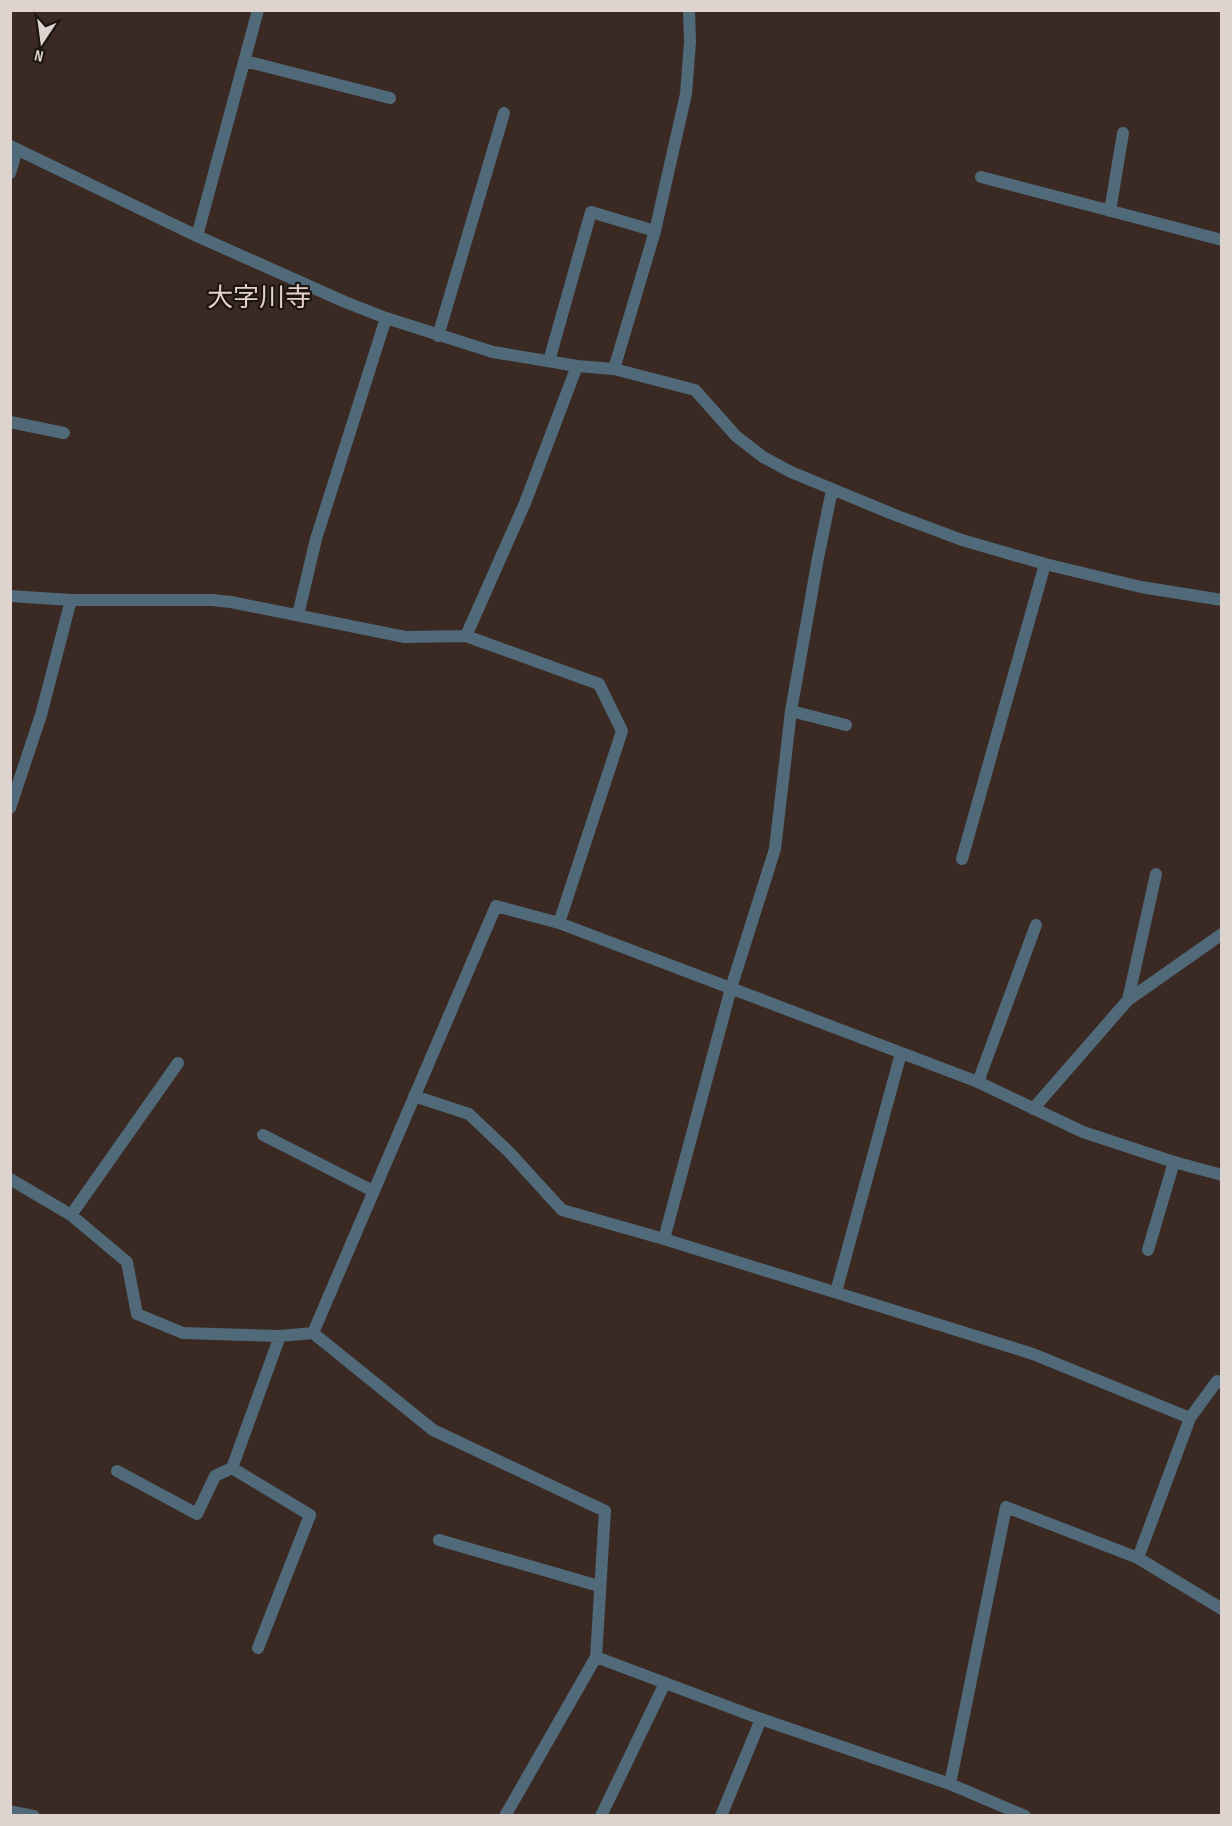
<svg xmlns="http://www.w3.org/2000/svg" width="1232" height="1826" viewBox="0 0 1232 1826" font-family="'Sofia Sans Condensed','Noto Sans JP',sans-serif">
<rect width="100%" height="100%" fill="#3a2a23"/>
<g fill="none" stroke-linecap="round" stroke-linejoin="round">
<!-- service -->
<path stroke="#506a7a" stroke-width="12" d="M10 173 17 149
M981 177 1222 240
M1110 211 1123 133
M655 231 686 94 690 42 689 10
M438 336 504 113
M549 361 591 212 655 231 614 369
M791 711 846 725
M10 808 41 715 71 600
M962 859 1045 564
M1128 1000 1156 874
M978 1082 1036 925
M414 1096 469 1114 510 1153 562 1210 664 1239
M1033 1109 1128 1000 1222 934
M263 1135 373 1191
M1148 1250 1174 1162
M601 1816 665 1683
M721 1816 761 1719"/>
<!-- minor -->
<path stroke="#506a7a" stroke-width="12" d="M245 61 390 98
M10 146 197 236 345 302 386 318 493 352 577 366 614 369 695 390 736 436 763 457 791 472 895 515 962 540 1045 564 1141 587 1222 600
M197 236 258 10
M10 422 64 433
M832 490 818 558 791 711 775 849 731 988 664 1239 1033 1354 1190 1418
M10 596 71 600H212L231 602 405 637 466 636 599 684 622 731 559 923
M298 615 316 539 386 318
M466 636 525 503 577 366
M10 1179 71 1215 127 1262 137 1314 183 1333 280 1336 313 1333
M71 1215 178 1063
M836 1292 901 1053
M117 1471 197 1514 215 1476 232 1468
M439 1540 599 1586
M1138 1558 1222 1609
M258 1648 310 1515 232 1468 280 1336
M950 1784 1006 1507 1138 1558 1190 1418 1217 1381 1222 1383
M505 1816 596 1657
M1025 1816 950 1784 761 1719 596 1657 605 1511 433 1430 313 1333 496 906 559 923 978 1082 1083 1132 1174 1162 1222 1175"/>
<!-- tertiary -->
<path stroke="#506a7a" stroke-width="12" d="M10 1811 34 1816"/>
</g>
<g text-anchor="middle" dominant-baseline="central" stroke-width="4.5" stroke-linejoin="round" paint-order="stroke">
<!-- quarter labels -->
<g font-size="26" fill="#e5d0c6" stroke="#1c1511">
<text x="259" y="298">大字川寺</text>
</g>
</g>
<!-- border -->
<rect width="1232" height="1826" fill="none" stroke="#ded3ce" stroke-width="24"/>
<!-- north arrow -->
<g transform="translate(42 42) rotate(193)" stroke="#1c1511" stroke-width="4.5" paint-order="stroke">
<path d="M0-4.5L10 22L0 15L-10 22Z" fill="#ded3ce"/>
<text y="-9" font-size="16" font-weight="bold" text-anchor="middle" fill="#ded3ce">N</text>
</g>
</svg>
